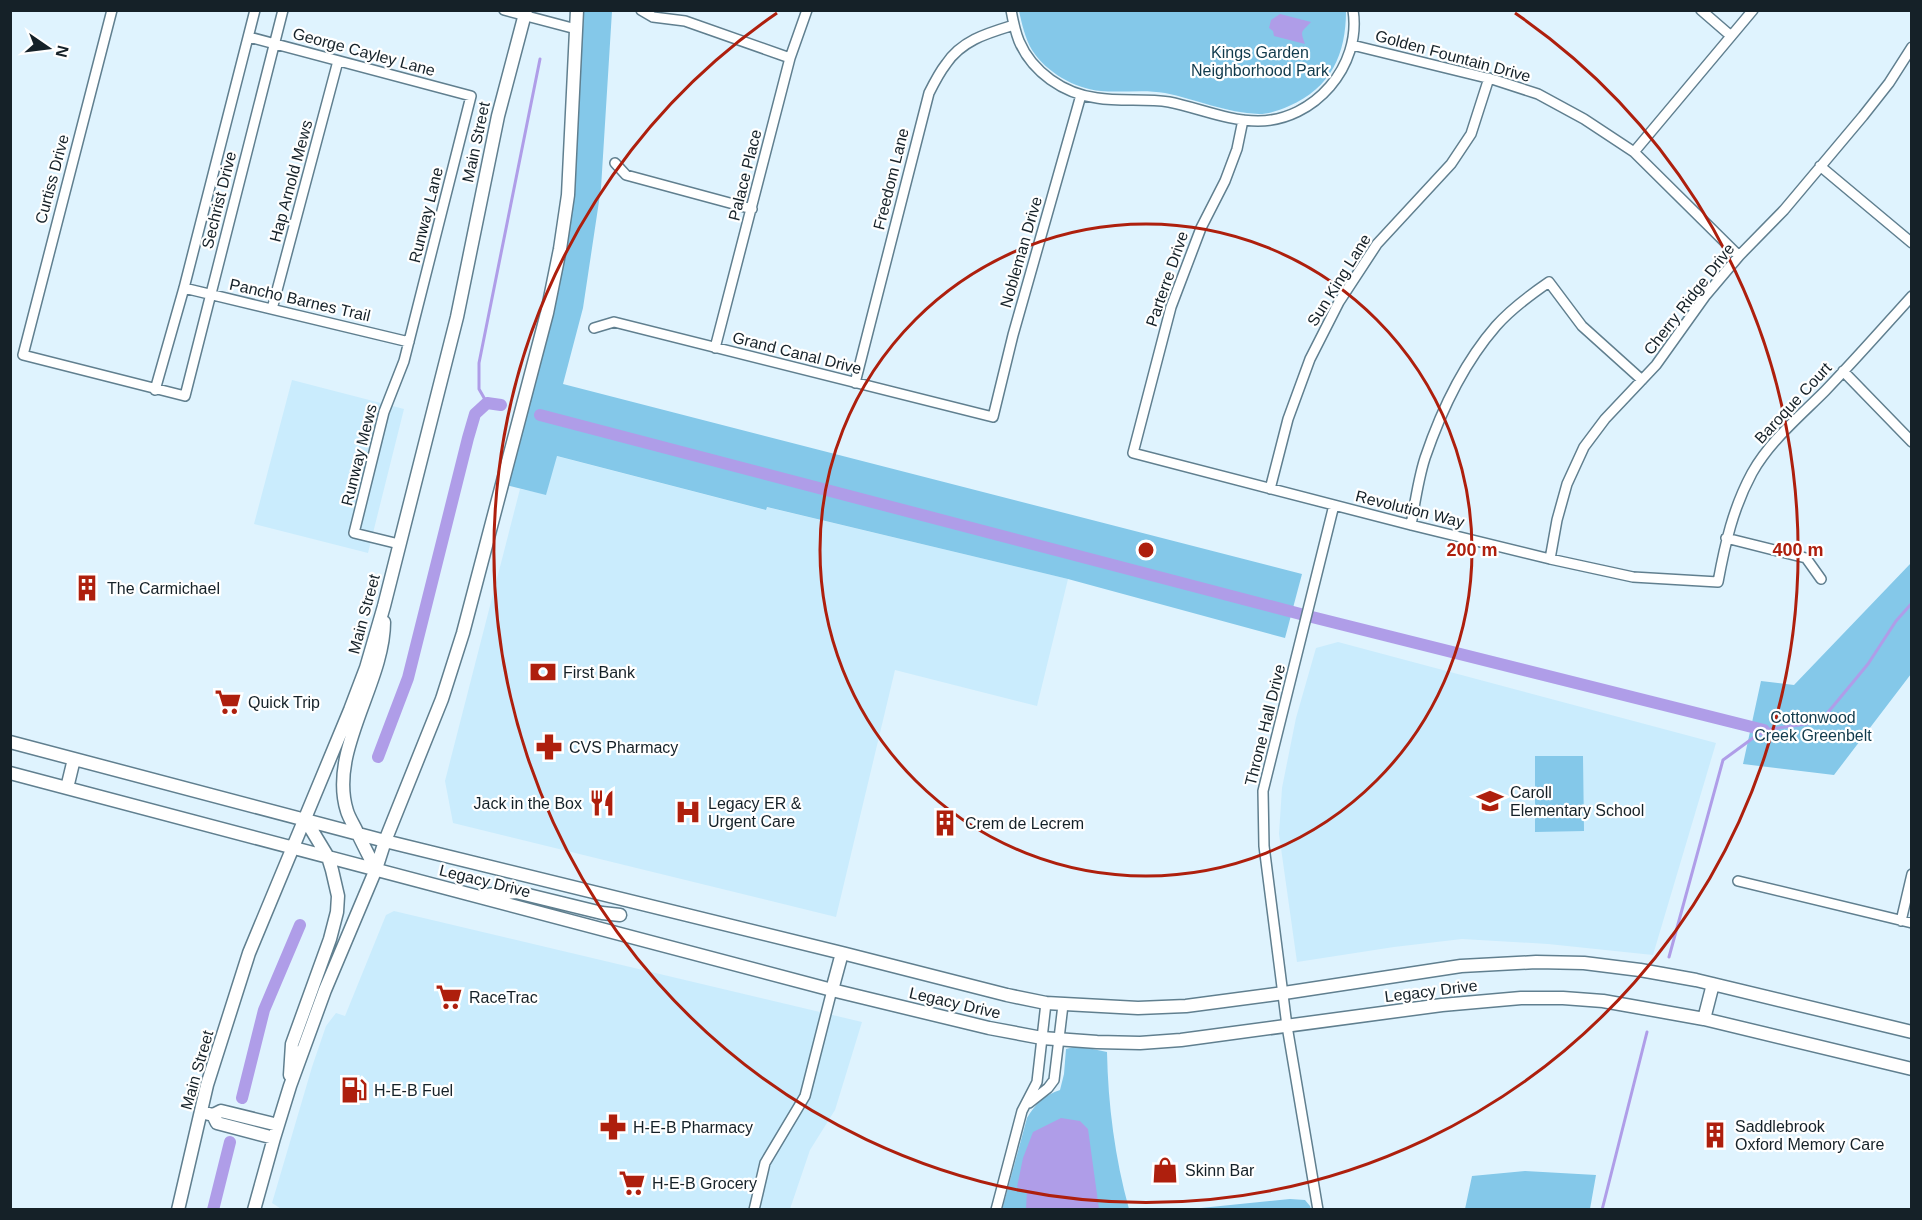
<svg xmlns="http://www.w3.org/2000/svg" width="1922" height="1220" viewBox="0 0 1922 1220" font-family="Arial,sans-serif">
<rect width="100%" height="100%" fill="#dff3fe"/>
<!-- built -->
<path fill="#caecfd" d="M292 380 404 409 368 553 254 524Z
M556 456 765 510 766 507 1068 579 1037 706 895 670 836 917 453 823 445 781 520 489 546 494Z
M1338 642 1716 743 1653 955 1548 944 1462 939 1394 947 1297 962 1279 834 1282 788 1296 718 1316 648Z
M394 911 862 1022 835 1110 810 1150 790 1209 283 1210 272 1203 312 1067 326 1026 336 1013 345 1016 386 915Z"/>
<!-- green -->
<path fill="#84c8e9" d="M581 11H612L601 188 583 308 563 384 1302 574 1285 638 1068 579 767 507 766 510 557 456 546 495 506 485 554 300Z
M1019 11H1346C1346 54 1331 88 1289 106 1280 110 1269 114 1259 114 1227 113 1195 99 1165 93 1144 89 1122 93 1101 91 1075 89 1046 72 1032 50 1025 38 1022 24 1019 11Z
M1911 563V674L1834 775 1743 764 1761 681 1794 685Z
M1535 756H1583L1584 831 1535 832Z
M1078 1046 1107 1052C1108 1105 1115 1158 1129 1209L1002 1210 1027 1118C1035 1104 1045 1095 1060 1090L1064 1074 1066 1049Z
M1525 1171 1596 1175 1590 1209H1465L1472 1176Z
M1290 1199 1305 1200 1310 1206 1311 1209H1191Z"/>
<!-- water -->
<path fill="#af9de8" d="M1280 14 1311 22C1301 33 1300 30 1305 44L1274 36 1273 31 1269 28 1271 20Z
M1061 1118 1080 1121 1088 1129 1099 1209H1026L1027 1191 1017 1187 1023 1158 1033 1132Z"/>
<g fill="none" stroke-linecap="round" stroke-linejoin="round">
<!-- stream -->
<path stroke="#af9de8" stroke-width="3" d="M487 403 479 389V363L540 59
M1669 957 1723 760 1764 730 1820 722 1868 664 1896 621 1912 603
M1602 1210 1647 1032"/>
<!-- canal -->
<path stroke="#af9de8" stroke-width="12" d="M540 415 1308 616 1764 730
M378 757 408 678 468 438 475 414 487 403 501 405
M242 1098 264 1010 300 925
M213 1210 230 1142"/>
<!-- street casing -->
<g stroke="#607f8f" stroke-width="12">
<path id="street" d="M112 10 23 355 185 396 283 10
M504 10 576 29
M641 10 653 17 685 21 790 58
M1011 10C1013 21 1015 31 1019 41 1032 72 1064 94 1097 98 1120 102 1146 98 1169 102 1199 108 1228 121 1258 121 1314 121 1362 66 1353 10
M1701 10 1731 36
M249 37 471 96 404 361 384 412 354 533 399 544
M1352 45 1495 80 1538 94 1584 119 1634 152 1739 256
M1243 120 1237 149 1225 181 1201 228 1171 307 1133 453 1411 525 1550 559 1633 577 1718 582C1725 544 1733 508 1752 473 1770 441 1799 417 1825 391 1855 360 1883 328 1912 296
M1634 152 1753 10
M615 163 626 175 752 209
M1820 166 1912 243
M184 288 409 342
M272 309 338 61
M594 328 614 322 993 417 1013 335 1081 95
M715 348 790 58 807 10
M1843 371 1912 442
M855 383 929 93C934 83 939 73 946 64 962 40 988 33 1014 25
M155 390 184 288 255 10
M1270 489 1288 419 1310 359 1339 302 1377 244 1451 164 1471 134 1489 78
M1411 525C1415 503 1418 480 1425 458 1441 411 1463 364 1496 326 1511 309 1530 295 1549 282L1582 326 1642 380
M1726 538 1806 558 1821 579
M1550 559 1557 520 1567 484 1584 447 1605 419 1656 365 1706 295 1739 256 1784 210 1863 116 1889 83 1912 47
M1738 881 1912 923
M1901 921 1912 874
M1029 1103 1048 1088 1054 1080 1063 1005
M754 1210 765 1163 805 1096 832 990
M996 1210 1022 1111 1037 1082 1046 1003
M1318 1210 1287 1026 1264 846 1263 791 1334 505"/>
</g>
<!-- secondary casing -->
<g stroke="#607f8f" stroke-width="15">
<path id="secondary" d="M10 742 385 841 842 953 1007 995 1046 1003 1138 1008 1186 1006 1284 993 1461 966 1536 962 1584 963 1640 970 1696 980 1912 1032
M10 773 832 990 989 1028 1042 1038 1097 1042 1140 1043 1181 1040 1442 1005 1521 998H1563L1603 1001 1704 1019 1912 1069
M67 788 74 759
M376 869C369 857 363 844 357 832 354 825 349 818 347 811 328 751 384 683 384 622
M486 895 516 892 602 913 620 915
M832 990 842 953
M1704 1019 1713 984
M290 1075 292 1044 330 939 337 912 338 896 332 870 328 857 305 819
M201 1112 213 1115 221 1111 278 1125
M213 1115 217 1123 274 1138
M178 1210 207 1085 249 953 350 710 366 668 384 606 457 317 498 116 526 10
M254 1210 274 1138 290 1086 325 990 376 869 385 841 442 699 463 633 547 313 560 249 568 195 577 10"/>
</g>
<!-- street -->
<use href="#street" stroke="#fff" stroke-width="9"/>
<!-- secondary -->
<use href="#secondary" stroke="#fff" stroke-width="12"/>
</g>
<!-- distance rings -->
<g fill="none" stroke="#ae1f0d" stroke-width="3">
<circle cx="1146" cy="550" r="326"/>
<path d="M1515 13A652 652 0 1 1 777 13"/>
</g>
<!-- icons -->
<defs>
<g id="building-bare" transform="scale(2.07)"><path d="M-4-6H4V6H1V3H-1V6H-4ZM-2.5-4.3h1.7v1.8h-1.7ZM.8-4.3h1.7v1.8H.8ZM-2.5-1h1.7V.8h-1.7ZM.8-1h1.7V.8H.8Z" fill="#ae1f0d" stroke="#fff" stroke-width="2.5" paint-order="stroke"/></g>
<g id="bank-bare" transform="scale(2.07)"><path d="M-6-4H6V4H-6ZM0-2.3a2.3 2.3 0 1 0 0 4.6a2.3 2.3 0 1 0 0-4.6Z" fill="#ae1f0d" stroke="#fff" stroke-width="2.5" paint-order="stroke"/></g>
<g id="supermarket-bare" transform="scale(2.07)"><path d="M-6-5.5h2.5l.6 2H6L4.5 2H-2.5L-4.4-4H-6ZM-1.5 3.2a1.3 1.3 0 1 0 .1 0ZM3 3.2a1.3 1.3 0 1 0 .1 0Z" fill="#ae1f0d" stroke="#fff" stroke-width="2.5" paint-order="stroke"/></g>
<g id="pharmacy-bare" transform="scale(2.07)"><path d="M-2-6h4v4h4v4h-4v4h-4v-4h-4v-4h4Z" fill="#ae1f0d" stroke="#fff" stroke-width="2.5" paint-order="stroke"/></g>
<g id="school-bare" transform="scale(2.07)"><path d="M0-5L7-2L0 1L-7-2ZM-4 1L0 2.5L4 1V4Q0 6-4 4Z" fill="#ae1f0d" stroke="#fff" stroke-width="2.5" paint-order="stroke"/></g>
<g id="restaurant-bare" transform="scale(2.07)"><path d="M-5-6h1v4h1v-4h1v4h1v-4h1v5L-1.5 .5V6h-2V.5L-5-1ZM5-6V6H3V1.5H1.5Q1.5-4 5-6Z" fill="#ae1f0d" stroke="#fff" stroke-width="2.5" paint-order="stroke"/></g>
<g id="hospital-bare" transform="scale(2.07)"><path d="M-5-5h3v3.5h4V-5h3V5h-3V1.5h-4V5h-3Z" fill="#ae1f0d" stroke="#fff" stroke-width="2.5" paint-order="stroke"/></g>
<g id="fuel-bare" transform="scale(2.07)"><path d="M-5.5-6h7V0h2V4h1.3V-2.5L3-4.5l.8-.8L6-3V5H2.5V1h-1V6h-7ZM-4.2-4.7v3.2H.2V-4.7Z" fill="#ae1f0d" stroke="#fff" stroke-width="2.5" paint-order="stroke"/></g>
<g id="shop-bare" transform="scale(2.07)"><path d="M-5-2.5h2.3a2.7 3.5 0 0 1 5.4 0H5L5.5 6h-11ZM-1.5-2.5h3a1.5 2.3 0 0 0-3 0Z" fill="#ae1f0d" stroke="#fff" stroke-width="2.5" paint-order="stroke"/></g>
</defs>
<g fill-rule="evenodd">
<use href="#building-bare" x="87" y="588"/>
<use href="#bank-bare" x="543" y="672"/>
<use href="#supermarket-bare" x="228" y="702"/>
<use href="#pharmacy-bare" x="549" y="747"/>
<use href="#school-bare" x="1490" y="801"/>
<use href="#restaurant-bare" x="602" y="803"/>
<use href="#hospital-bare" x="688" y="812"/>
<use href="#building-bare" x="945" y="823"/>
<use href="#supermarket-bare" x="449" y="997"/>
<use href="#fuel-bare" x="354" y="1090"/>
<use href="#pharmacy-bare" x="613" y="1127"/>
<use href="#building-bare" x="1715" y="1135"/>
<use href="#shop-bare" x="1165" y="1170"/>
<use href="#supermarket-bare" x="632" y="1183"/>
</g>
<g text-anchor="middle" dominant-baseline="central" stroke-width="4.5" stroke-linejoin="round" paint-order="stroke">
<!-- street labels -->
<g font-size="16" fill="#152128" stroke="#fff">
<text transform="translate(364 52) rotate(15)">George Cayley Lane</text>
<text transform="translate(1453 56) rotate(15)">Golden Fountain Drive</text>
<text transform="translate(476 142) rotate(-78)">Main Street</text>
<text transform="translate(745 175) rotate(-76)">Palace Place</text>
<text transform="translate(52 179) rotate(-75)">Curtiss Drive</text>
<text transform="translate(891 179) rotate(-76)">Freedom Lane</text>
<text transform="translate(291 181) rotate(-75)">Hap Arnold Mews</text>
<text transform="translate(219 200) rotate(-76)">Sechrist Drive</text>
<text transform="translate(426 215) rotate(-76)">Runway Lane</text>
<text transform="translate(1021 252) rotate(-74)">Nobleman Drive</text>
<text transform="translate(1167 279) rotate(-71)">Parterre Drive</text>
<text transform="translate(1339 280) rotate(-58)">Sun King Lane</text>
<text transform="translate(1689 299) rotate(-52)">Cherry Ridge Drive</text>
<text transform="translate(300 300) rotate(13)">Pancho Barnes Trail</text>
<text transform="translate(797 353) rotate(14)">Grand Canal Drive</text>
<text transform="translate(1793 403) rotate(-47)">Baroque Court</text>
<text transform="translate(359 455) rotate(-76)">Runway Mews</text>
<text transform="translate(1410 509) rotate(14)">Revolution Way</text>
<text transform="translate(364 614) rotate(-75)">Main Street</text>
<text transform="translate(1265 725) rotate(-76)">Throne Hall Drive</text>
<text transform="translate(485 881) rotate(14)">Legacy Drive</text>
<text transform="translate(1431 991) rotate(-7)">Legacy Drive</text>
<text transform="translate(955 1003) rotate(13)">Legacy Drive</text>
<text transform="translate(197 1070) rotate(-74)">Main Street</text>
</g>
<!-- park labels -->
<g font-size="16" fill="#103a4c" stroke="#fff">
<text x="1260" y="52">Kings Garden<tspan x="1260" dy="18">Neighborhood Park</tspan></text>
<text x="1813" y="717">Cottonwood<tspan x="1813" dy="18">Creek Greenbelt</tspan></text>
</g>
<!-- poi labels -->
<g font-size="16" fill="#152128" stroke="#fff" text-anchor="start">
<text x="107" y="588">The Carmichael</text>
<text x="563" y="672">First Bank</text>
<text x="248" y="702">Quick Trip</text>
<text x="569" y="747">CVS Pharmacy</text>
<text x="1510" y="792">Caroll<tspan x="1510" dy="18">Elementary School</tspan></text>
<text x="582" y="803" text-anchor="end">Jack in the Box</text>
<text x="708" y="803">Legacy ER &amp;<tspan x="708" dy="18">Urgent Care</tspan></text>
<text x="965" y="823">Crem de Lecrem</text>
<text x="469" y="997">RaceTrac</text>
<text x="374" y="1090">H-E-B Fuel</text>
<text x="1735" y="1126">Saddlebrook<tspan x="1735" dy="18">Oxford Memory Care</tspan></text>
<text x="633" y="1127">H-E-B Pharmacy</text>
<text x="1185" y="1170">Skinn Bar</text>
<text x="652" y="1183">H-E-B Grocery</text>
</g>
</g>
<circle cx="1146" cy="550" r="9" fill="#ae1f0d" stroke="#fff" stroke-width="3"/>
<g font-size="18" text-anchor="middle" font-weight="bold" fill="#ae1f0d" stroke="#fff" stroke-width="4.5" stroke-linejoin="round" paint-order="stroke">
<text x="1472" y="556">200 m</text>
<text x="1798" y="556">400 m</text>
</g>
<!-- border -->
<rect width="1922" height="1220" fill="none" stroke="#152128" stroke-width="24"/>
<!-- north arrow -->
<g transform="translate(48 48) rotate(104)" stroke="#ffffff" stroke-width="4.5" paint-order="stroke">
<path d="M0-4.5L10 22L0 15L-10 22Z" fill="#152128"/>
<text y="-9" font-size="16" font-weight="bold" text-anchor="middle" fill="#152128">N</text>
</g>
</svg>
